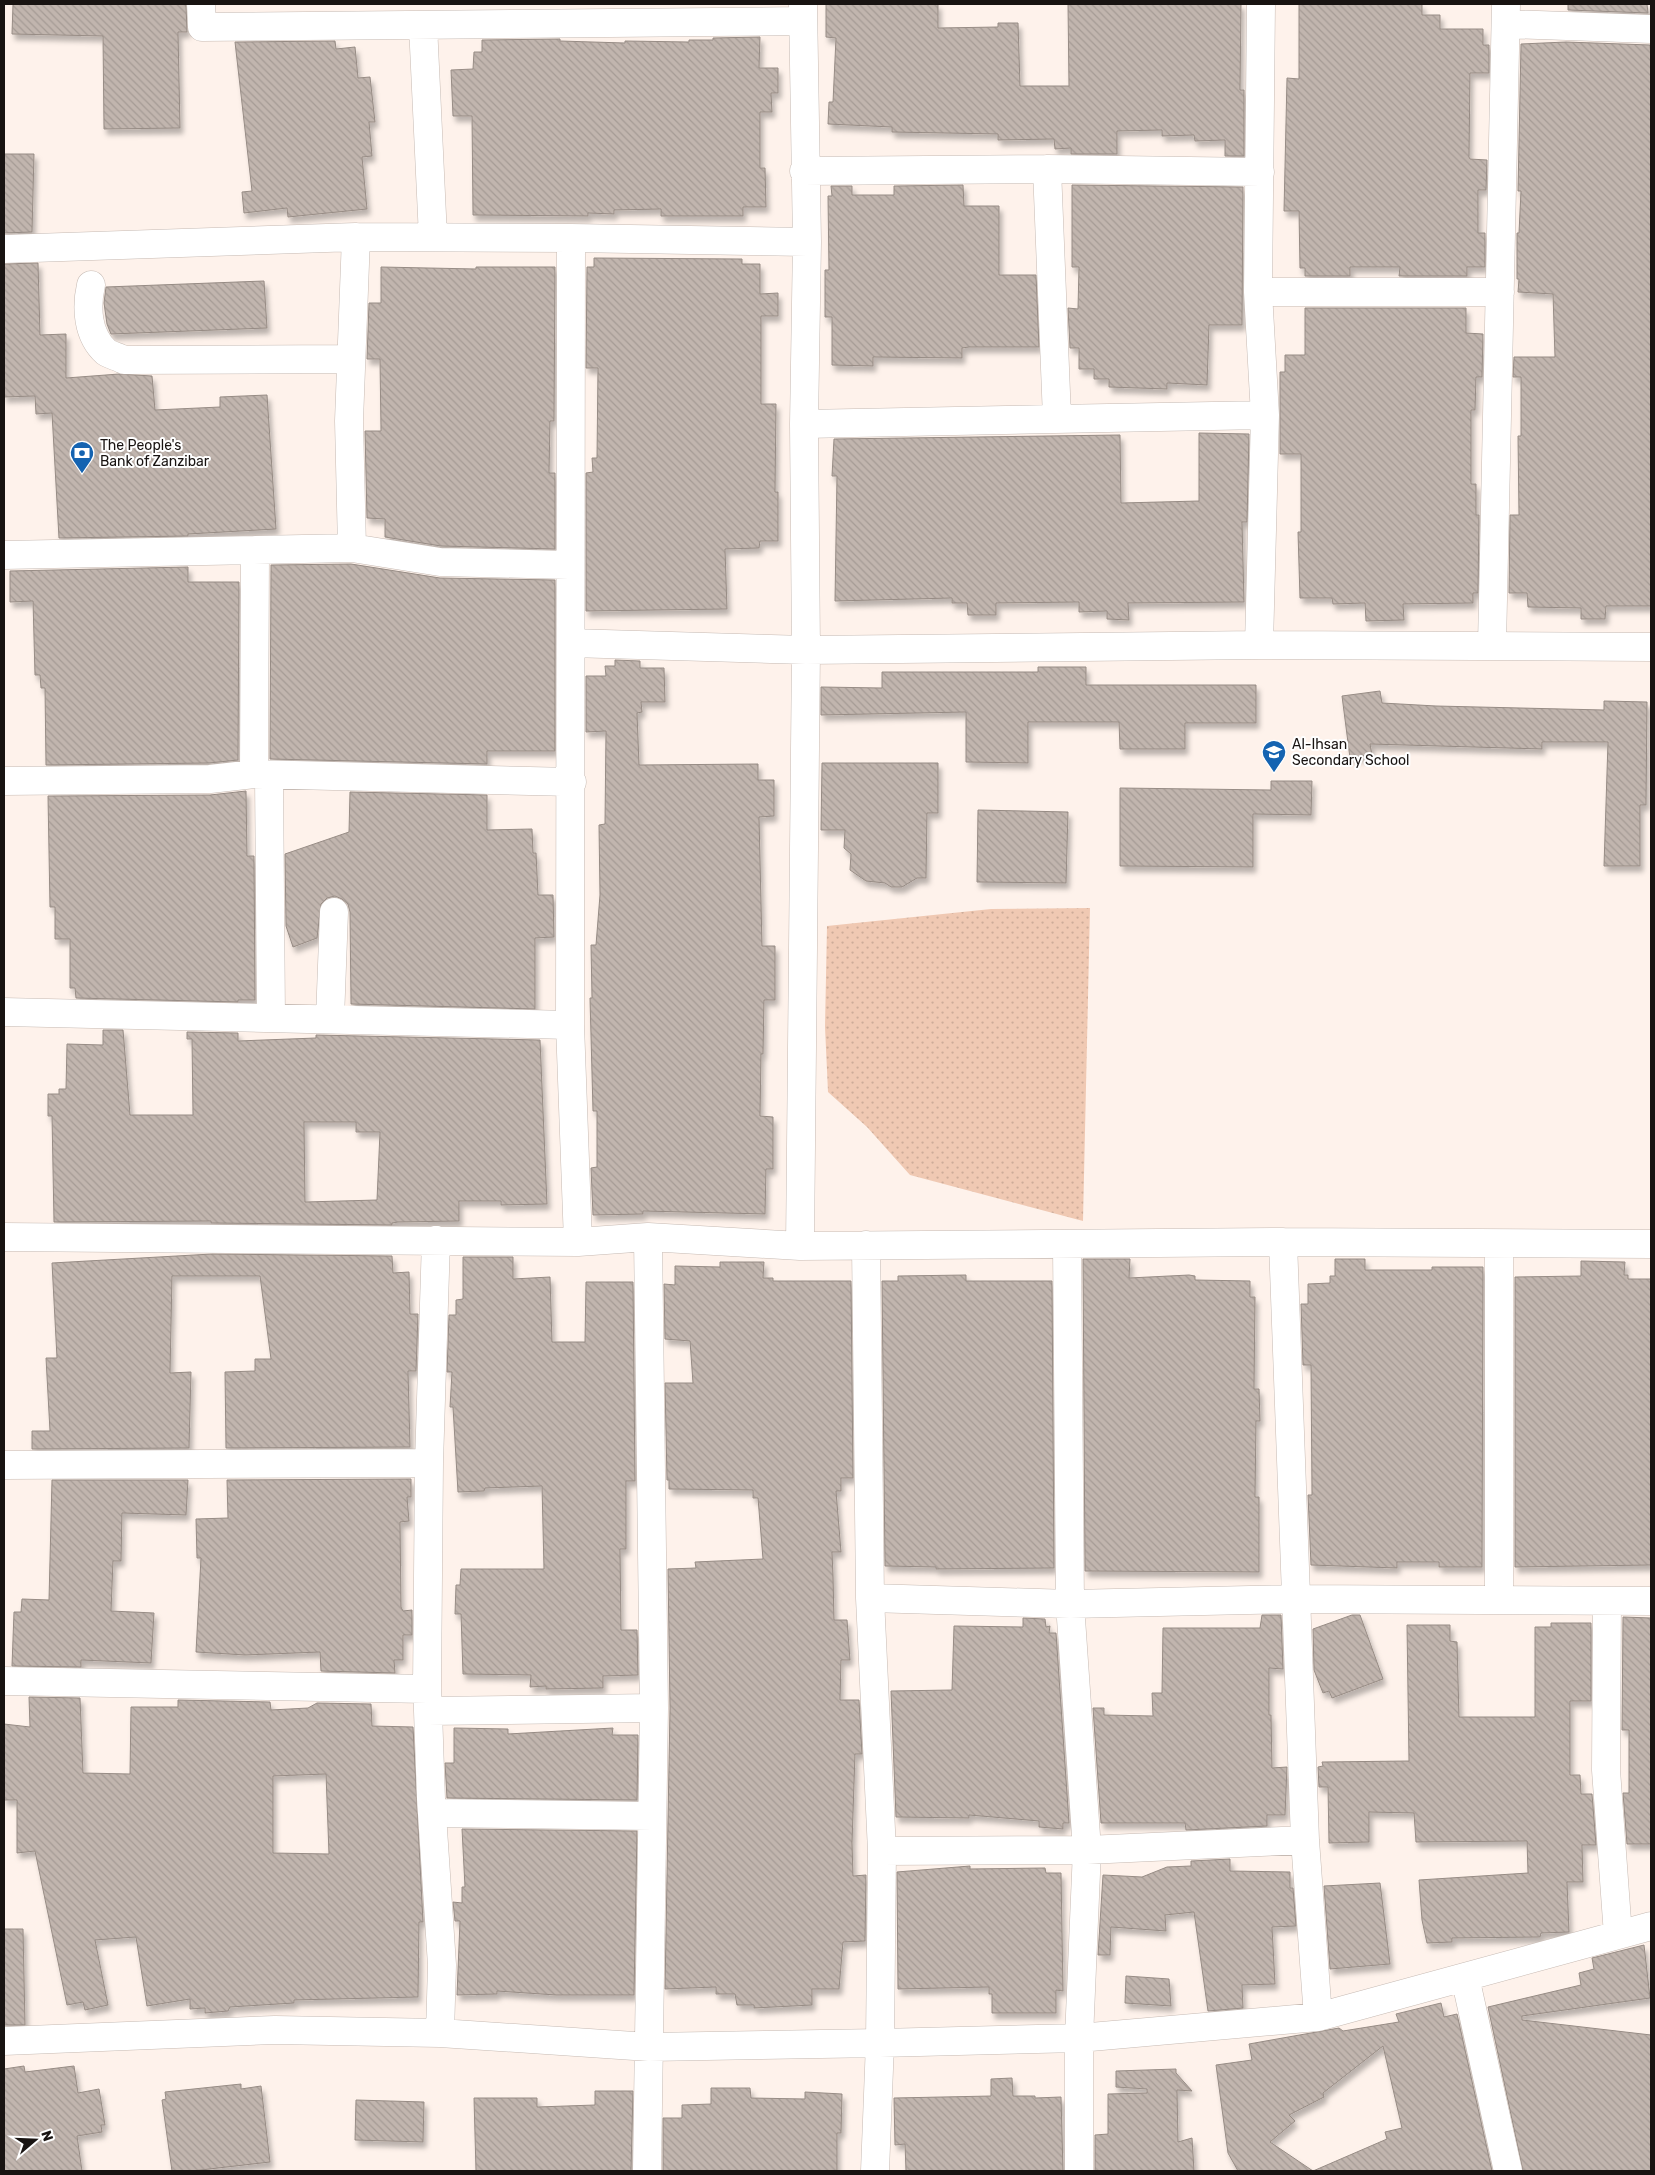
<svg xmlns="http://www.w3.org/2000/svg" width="1655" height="2175" viewBox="0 0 1655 2175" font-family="Rubik,sans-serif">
<defs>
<pattern id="grass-dots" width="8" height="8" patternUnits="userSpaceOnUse" patternTransform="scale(1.25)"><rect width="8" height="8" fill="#f0c9b3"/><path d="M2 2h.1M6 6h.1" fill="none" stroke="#cdac99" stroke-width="1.8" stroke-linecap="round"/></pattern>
<pattern id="building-back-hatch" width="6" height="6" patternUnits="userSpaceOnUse" patternTransform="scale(1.25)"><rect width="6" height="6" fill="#c1b5ae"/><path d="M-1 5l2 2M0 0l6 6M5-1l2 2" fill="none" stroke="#a59b95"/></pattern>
<filter id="shadow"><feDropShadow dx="3" dy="5.5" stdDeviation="2.5" flood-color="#0004"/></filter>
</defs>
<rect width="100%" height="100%" fill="#fef2eb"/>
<!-- grass -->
<path fill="url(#grass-dots)" d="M1090 908 1083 1221 910 1175 867 1127 828 1092 825 1027 827 926 991 909Z"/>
<!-- building -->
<path fill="url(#building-back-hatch)" stroke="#978c85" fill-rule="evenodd" filter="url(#shadow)" d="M13 4H186L187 32H178L180 128 104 129 103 36 12 34Z
M826 4H938V28L998 27V23H1018L1020 86H1069L1068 4H1241L1240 90H1244V156H1225V140L1195 141 1194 135 1162 136V130L1117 131V154H1071V148L1055 149 1054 139 998 140V134L892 132V127L828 124 829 102H833L836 38 826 37Z
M1299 4H1422V15H1440V29H1483V45H1489V73H1470L1469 157 1470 159 1487 160 1486 190H1478V233H1485V267H1467V276H1399L1400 267H1350V276H1305V268H1300L1299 211H1284L1287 78 1299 79Z
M1568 4H1647L1648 13 1568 10Z
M760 37 759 68H778V93H771L772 112H760V168H765L766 207H743V216H661V209L614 210V214L588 213V216L473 215 472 116H453L451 70 473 69 474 52H482V40L560 39V41L625 43V41L689 42V40H713V38Z
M335 41 336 49 355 47 358 78 370 77 375 122H369L372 156 362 157 367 209 288 217 287 208 244 213 242 192 252 191 235 42Z
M1566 42 1650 45 1651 58V606H1606L1605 619H1581V608L1528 607 1527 593H1509L1510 515H1519L1518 436H1521V377H1513L1514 357H1555L1553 294 1518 292 1519 279H1517V233H1519L1521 191H1518L1521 44Z
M4 154H34L32 232 4 233Z
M963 185 964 206H999V275H1036L1039 347H969L962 348V358L873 357V366L832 365V317H825V270H829L828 196H832L831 186H852V195H894V186Z
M1072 185 1243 187 1242 325H1209L1207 385 1167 383V389L1109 387V379H1094V369H1079V348H1070L1068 308 1078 309 1079 267H1072Z
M594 258 742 259V264H760V294L778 293V316H761V404H776L775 492H778V541H760L759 548 725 549 727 609 586 611V473L593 472 592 458H597L598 368H586L587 267H594Z
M38 263 40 335 66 334V378L119 374 152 376 155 410 220 407V397L267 395 276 529 188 534V536L59 538 52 413 36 414 35 396 4 397V264Z
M381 267 476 269V267H555L554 421H550L549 473H555V549L441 546 385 537V519L367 518 365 431H381L380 359H367L369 303H381Z
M264 281 267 328 111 334 107 324 104 303 106 287Z
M1305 308H1466V333L1483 334 1482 377H1476L1475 410H1471V484H1476V515H1479L1478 593H1473V603L1403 604 1404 620 1366 621 1365 603 1333 604 1332 598H1300L1298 532H1301V454H1280V372H1285V355H1305Z
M1199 433 1249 434 1247 522H1242L1244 602 1128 603 1129 620 1107 619V611L1079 612V602L996 603V615H968L967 603H952V598L835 601 837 476H832L834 439 1120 435 1121 503 1199 501Z
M351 564 440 578 555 580V751H487V764L270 759 271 565Z
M188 567V582H239L238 760 209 763 46 765 45 688H41L40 675H35L33 601 10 602V571Z
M615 660 640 661V668H664L665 702H641L642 712 637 713 639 765 758 764V780H774V816L759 817 762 946H775V1000H764L763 1054H761L760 1116 773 1117V1169H766L765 1214 643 1211V1214L593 1215 591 1168 597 1167V1111H593L590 998H592L591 945H596L600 895 599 825 605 824 606 731 586 732V676H606L605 666H615Z
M1038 667H1086V685H1256V723H1185V749H1120L1119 722H1028V763L966 762V712L821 715V687L882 688V672H1038Z
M1380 691 1382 703 1436 706 1604 710V701L1647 702 1646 805H1640V866H1604L1608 742H1542V749L1370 744 1372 755 1350 758 1342 696Z
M822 763H938V813H927L926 878H917L902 887H891L885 883 866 881 850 870 851 854 844 848 845 830H821Z
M1271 781H1312L1311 815 1253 814V867L1120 866V788L1271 790Z
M246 791 247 856H254L255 1000H238V1002L76 998 75 988H70V939H55V907H50L48 796 210 795Z
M350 792 487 795V830L532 829 533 853H536L538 895H553L554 937 535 938V1009L351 1004 350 912 348 904 342 899 335 896 327 898 321 904 317 938 293 947 286 926 285 854 349 832Z
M978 810 1068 812 1066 883 977 882Z
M103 1030H123L130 1115H193L192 1039H187V1032L238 1033V1041L316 1038V1035L540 1040 547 1204 501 1205V1201H459V1221L398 1222 392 1223V1225L211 1223V1221L54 1222 52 1116H48V1094H59V1089H66L67 1044 103 1045ZM304 1122H356V1132H380L377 1200 305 1202Z
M212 1254 392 1256 393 1273 409 1272 410 1314H418L416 1371H408L410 1447 226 1448 225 1372 255 1371V1359H271L260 1276H172L170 1373 191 1372 189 1448 32 1449V1431H50L46 1358H57L52 1263Z
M463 1257H513V1279L550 1277 552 1342H585L586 1282H633L635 1481H626V1549H620L621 1630H637L638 1675 603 1676V1688L546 1689V1686L530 1687 531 1675 463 1674 461 1614H455L456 1585H460L461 1569H544L542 1486 485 1488 484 1491 458 1492 453 1407H450L452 1372H447L449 1315H456V1300L463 1299Z
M1083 1259H1130L1129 1278 1189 1275 1195 1276V1280L1250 1281V1297H1255L1254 1389H1259L1260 1421H1256L1255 1497H1259V1572L1085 1571Z
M1335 1259H1365V1270H1432V1267H1483L1482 1567H1439V1562H1397V1568L1311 1565 1308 1495H1312L1311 1365H1303L1301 1304H1308V1284L1330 1283V1276H1335Z
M1581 1261 1625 1262 1624 1275H1628V1279H1651V1565L1515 1567V1277L1581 1276Z
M720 1262H764L763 1278H773V1281H851L853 1478H841V1491H836L841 1552H832L833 1576 834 1620H847L850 1660H841L840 1700H859L862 1754H855L852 1843 853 1876 866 1875 865 1941 843 1942 839 1989H812V2005L754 2008V2005H737L735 1994H716V1987L665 1989 670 1708 668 1569 696 1568 695 1562 763 1559 758 1498H753V1490L669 1489V1480H667L665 1383H693L690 1341 665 1339 664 1284 675 1285V1266L720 1267Z
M966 1275V1281H1052L1054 1568 936 1569V1567L885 1566 882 1281H898V1276Z
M411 1479V1497H407L409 1521 400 1522 401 1607 403 1611 412 1610V1635H403V1660H394L395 1673 321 1671 320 1652 245 1655 196 1652 201 1558H197L196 1519 228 1518 227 1480Z
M52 1480H188L186 1515 122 1513 121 1561H113L111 1611 154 1613 151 1663 81 1660V1667L12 1666 14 1612H21L22 1599 49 1600Z
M1262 1615H1281L1283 1669 1269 1668V1715H1271L1272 1768 1287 1767 1285 1815H1267V1826L1186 1830 1185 1823H1101L1093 1708H1104V1715L1153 1716 1152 1693H1162L1163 1628H1260Z
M1352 1615H1360L1383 1679 1332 1698 1329 1691 1323 1693 1314 1670 1313 1629Z
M1623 1617 1651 1618V1844H1627L1623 1793H1629V1730H1622Z
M1023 1618 1045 1619 1046 1627 1050 1626 1049 1633H1056L1069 1823H1063V1829L1039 1827V1821L969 1815V1818L896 1817 891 1691 952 1690 954 1626 1023 1627Z
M1551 1623H1591V1701H1570V1775H1580L1581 1794H1592L1596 1845H1582L1583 1882H1567L1569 1932 1541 1933 1540 1937 1452 1938V1942L1427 1943 1422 1920 1419 1880 1528 1873 1527 1841 1416 1842 1414 1813 1369 1812V1842L1329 1843 1328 1787H1319L1318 1767 1323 1766 1322 1762 1409 1761 1407 1625H1450V1641L1457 1642 1459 1717H1535V1627H1551Z
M29 1697 80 1698 83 1773 130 1774 131 1707H178V1700L270 1702 271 1710 308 1708 317 1703 371 1704 372 1726 413 1727 423 1922H419L418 1997 294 2000V2003L230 2007 228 2011 205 2013V2008L190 2009V1999L147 2006 136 1937 95 1940 108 2005 85 2010 83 2002 67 2005 35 1851 17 1853V1800H4V1724L30 1727ZM326 1774 329 1854 273 1853V1776Z
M454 1728 508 1729V1734L613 1728 612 1735H638L637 1800 447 1798 445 1763H454Z
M462 1829 637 1831 634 1995H556L497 1991V1994L457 1995 460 1921H455L453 1902 462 1903V1887H465Z
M1230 1859V1871L1290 1872V1888H1293L1296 1926 1272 1927 1275 1984 1242 1985 1243 2008 1208 2011 1194 1912 1165 1915 1166 1931 1111 1927 1110 1955H1098L1103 1875 1142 1877 1167 1867 1191 1866V1861Z
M970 1866V1869L1045 1868 1046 1873H1061L1063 1991 1056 1990V2013H992V1994H989V1987L898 1989 897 1872Z
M1380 1883 1390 1964 1330 1969 1324 1886Z
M4 1929H23L25 2025H4Z
M1644 1945 1650 1998 1522 2016V2020L1651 2035V2171H1523L1488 2007 1581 1985 1579 1973 1594 1969 1592 1958Z
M1126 1976 1169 1979 1171 2006 1125 2003Z
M1441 2003 1444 2017 1457 2014 1492 2171H1238L1228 2153 1216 2065 1252 2060 1249 2044 1339 2028 1343 2031 1399 2022 1396 2014ZM1383 2046 1402 2128 1385 2132 1387 2139 1313 2171 1270 2142 1295 2121 1289 2115 1324 2097 1323 2093Z
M24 2066 25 2072 74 2066 78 2093 99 2089 105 2125H101L102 2132 77 2136 82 2171H4V2069Z
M1176 2069V2073L1192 2091 1177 2090 1178 2142 1192 2138 1194 2171H1095V2135L1108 2134V2094L1147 2093V2089L1116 2087V2071Z
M1012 2078 1013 2096H1035V2098L1061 2097 1063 2171H906L905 2144 895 2145 894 2098 991 2096V2079Z
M241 2084V2089L261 2086 270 2162 192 2171H172L162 2100 166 2099 165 2092Z
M711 2088H750L751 2098 805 2099V2092L842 2094 841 2133H837V2171H663V2118H682V2105L711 2104Z
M595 2091H633L631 2171H476L474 2098H537V2107L595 2105Z
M356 2100 424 2102 423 2142 355 2140Z"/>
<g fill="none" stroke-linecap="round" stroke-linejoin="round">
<!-- minor casing -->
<g stroke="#c6bab3" stroke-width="29">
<path id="minor" d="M201 4 202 27 803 21
M1507 24 1651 29
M423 25 433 237
M1047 169 1057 418
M804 171 1047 169 1260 172
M571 238 570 1025 578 1242
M4 249 356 237 571 238 807 242
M91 285C86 307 87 335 106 352 110 355 119 357 124 360L351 359
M1258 292H1500
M804 424 1265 415
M352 548 349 421 356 237
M4 555 352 548 440 562 569 565
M571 643 806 650 1259 645 1651 647
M1259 645 1265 415 1258 292 1261 4
M1492 645 1506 4
M254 774 255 550
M269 776 271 1018
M4 781 210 779 254 774 572 782
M4 1012 570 1025
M330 1019 334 912
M4 1237 578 1242 648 1237 800 1246 1283 1242 1651 1244
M1283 1242 1305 1840 1318 2017
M1067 1244 1070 1604 1087 1850 1079 2038V2171
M1499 1244V1600
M866 1245 870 1598 882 1851 880 2043 875 2171
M800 1246 806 650 804 424 807 242 803 4
M4 1465 429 1463
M870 1598 1070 1604 1297 1599 1651 1601
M1607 1601 1606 1770 1618 1935
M4 1681 427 1689 428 1711 654 1708
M427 1689 429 1463 436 1240
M428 1711 431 1799 442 1965 440 2033 649 2047 880 2043 1079 2038 1318 2017 1651 1926
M432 1813 652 1816
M882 1851 1087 1850 1305 1840
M1465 1977 1508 2171
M4 2041 275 2030 440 2033
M647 2171 654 1708 648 1237"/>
</g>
<!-- minor -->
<use href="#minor" stroke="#fff" stroke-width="28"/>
</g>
<!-- icons -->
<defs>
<g id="bank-pin" transform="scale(1.25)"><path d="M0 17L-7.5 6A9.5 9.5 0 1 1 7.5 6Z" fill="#1463b1" stroke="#fff"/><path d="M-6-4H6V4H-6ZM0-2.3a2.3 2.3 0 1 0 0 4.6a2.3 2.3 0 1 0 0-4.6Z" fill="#fff"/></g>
<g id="school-pin" transform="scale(1.25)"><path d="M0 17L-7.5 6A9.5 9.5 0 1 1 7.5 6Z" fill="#1463b1" stroke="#fff"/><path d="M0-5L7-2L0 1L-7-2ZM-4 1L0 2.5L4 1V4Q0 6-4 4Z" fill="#fff"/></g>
</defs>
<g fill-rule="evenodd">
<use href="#bank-pin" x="82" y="453"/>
<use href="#school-pin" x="1274" y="752"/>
</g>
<g text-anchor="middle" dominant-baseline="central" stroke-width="4" stroke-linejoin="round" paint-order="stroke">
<!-- poi labels -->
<g font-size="14" fill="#181311" stroke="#fff" text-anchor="start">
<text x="100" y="445">The People's<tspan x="100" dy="16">Bank of Zanzibar</tspan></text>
<text x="1292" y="744">Al-Ihsan<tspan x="1292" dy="16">Secondary School</tspan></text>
</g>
</g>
<!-- border -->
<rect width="1655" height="2175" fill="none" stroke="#181311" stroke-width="10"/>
<!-- north arrow -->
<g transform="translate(35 2140) rotate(71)" stroke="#ffffff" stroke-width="4" paint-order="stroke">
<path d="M0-4L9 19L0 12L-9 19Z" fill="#181311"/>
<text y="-8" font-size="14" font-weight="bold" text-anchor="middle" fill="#181311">N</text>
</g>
</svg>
